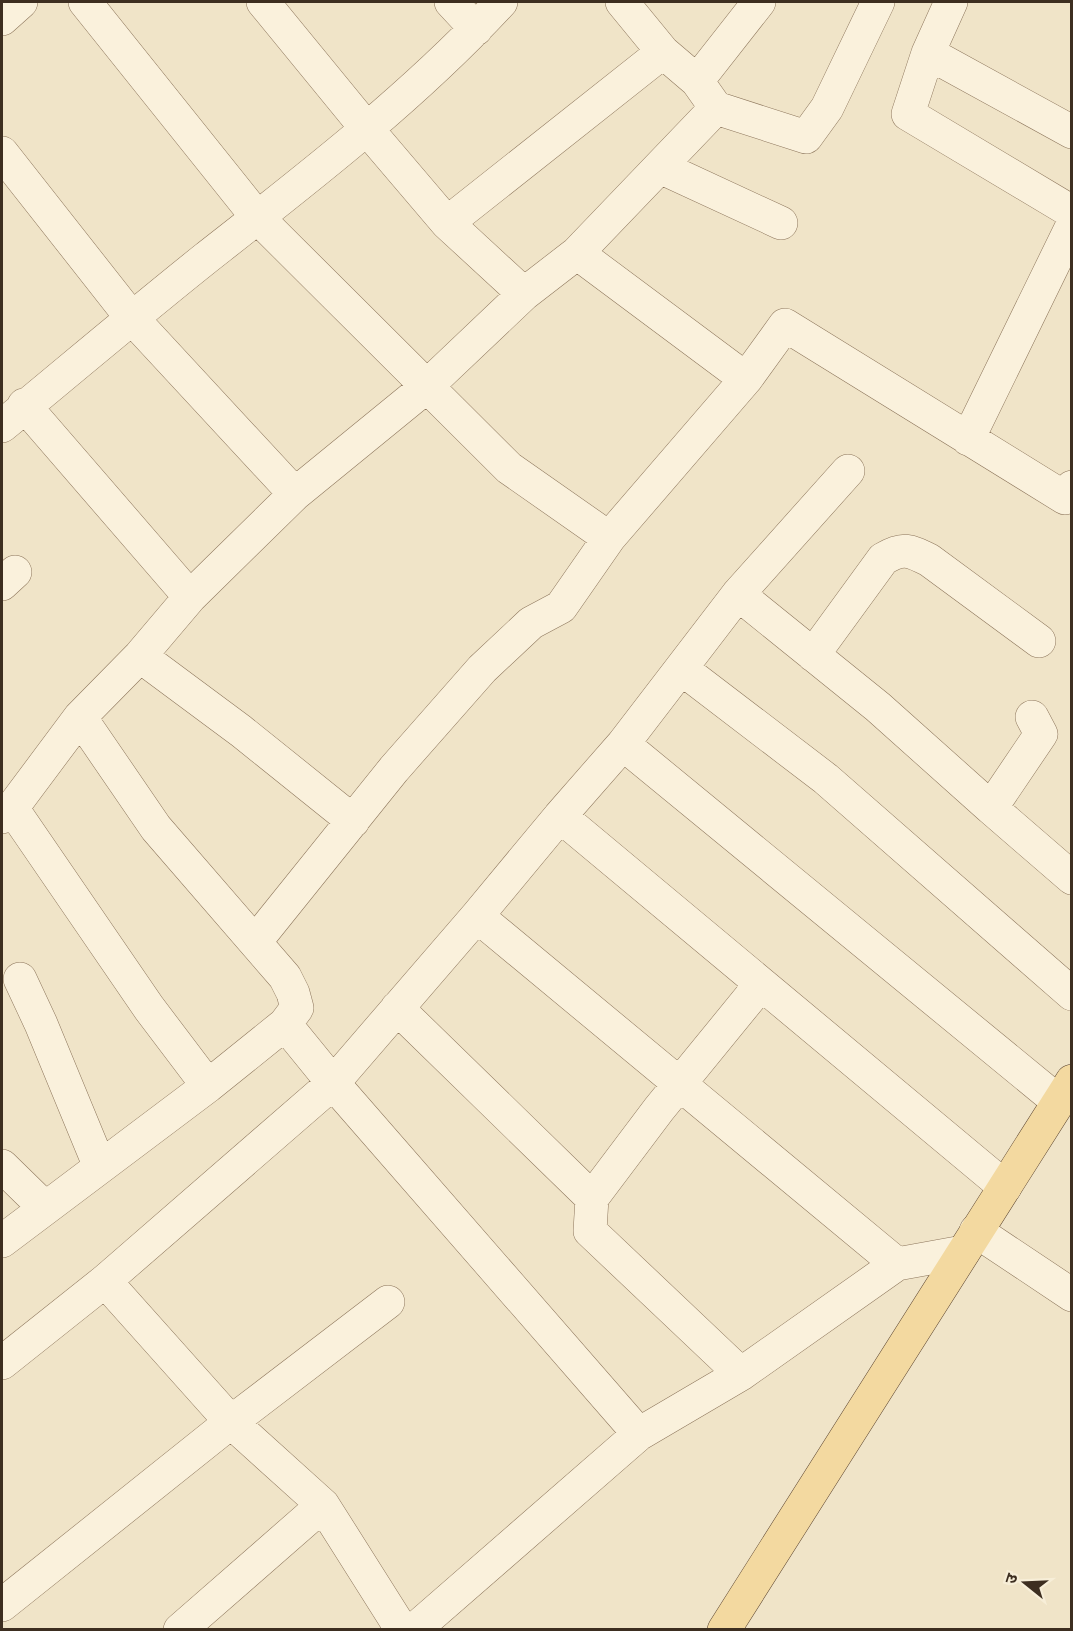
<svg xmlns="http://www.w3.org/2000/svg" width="1073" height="1631" viewBox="0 0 1073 1631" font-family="'Source Serif 4','Noto Sans Devanagari',serif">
<rect width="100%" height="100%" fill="#f0e4c8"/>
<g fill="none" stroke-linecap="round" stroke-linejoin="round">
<!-- minor casing -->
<g stroke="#8d765c" stroke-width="34">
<path id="minor" d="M85 2 257 217 509 468 609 538
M263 2 367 129 447 223 524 294
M451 2 476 29
M951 2 928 53 908 114 1072 212
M2 19 21 2
M928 53 1072 132
M697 81 759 2
M716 108 806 137 827 108 878 2
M2 153 131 317 295 494
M660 167 781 223
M447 223 663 52
M577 253 746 379
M24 405 190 597
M2 426C70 370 137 313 206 258 308 178 413 97 501 2
M968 439 1072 226
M848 471 738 594 623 744 560 816 477 916 897 1264
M2 584 15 572
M738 594 878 707 991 808
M813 655 883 559C903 547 909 550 929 560L1039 641
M140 656 241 731 353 821
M682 669 826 779 1072 994
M80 717 156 828 285 977 293 993 297 1008 285 1024 333 1083 639 1434
M1032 717 1041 734 991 808 1072 878
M623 744 1059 1102
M12 808 149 1008 208 1086
M560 816 1005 1187
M2 817 12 808 80 717 140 656 190 597 295 494 426 387 524 294 577 253 716 108 697 81 663 52 622 2
M255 942 394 769 482 669 531 623 561 607 609 538 746 379 785 325 1065 498 1072 487
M20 979 41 1024 100 1167
M397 1008 592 1198
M2 1166 45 1208
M976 1231 1072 1295
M2 1241 208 1086 285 1024
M105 1281 231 1422 323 1505 402 1630
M2 1363 105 1281 333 1083 477 916
M741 1374 590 1231 592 1198 659 1109 761 984
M2 1605 231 1422 388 1302
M180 1630 323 1505
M414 1630 639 1434 741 1374 897 1264 963 1252"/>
</g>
<!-- primary casing -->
<g stroke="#5b4430" stroke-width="34">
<path id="primary" d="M724 1630 1072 1081"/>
</g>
<!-- minor -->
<use href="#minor" stroke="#faf1dc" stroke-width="33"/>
<!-- primary -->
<use href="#primary" stroke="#f3d9a0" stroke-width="33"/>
</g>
<!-- border -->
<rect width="1073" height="1631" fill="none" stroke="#3d2e20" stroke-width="6"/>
<!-- north arrow -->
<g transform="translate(1025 1583) rotate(288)" stroke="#f7eed8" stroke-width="4.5" paint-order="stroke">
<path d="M0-4.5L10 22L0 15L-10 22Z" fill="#3d2e20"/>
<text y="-9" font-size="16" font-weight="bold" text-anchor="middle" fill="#3d2e20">उ</text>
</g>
</svg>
